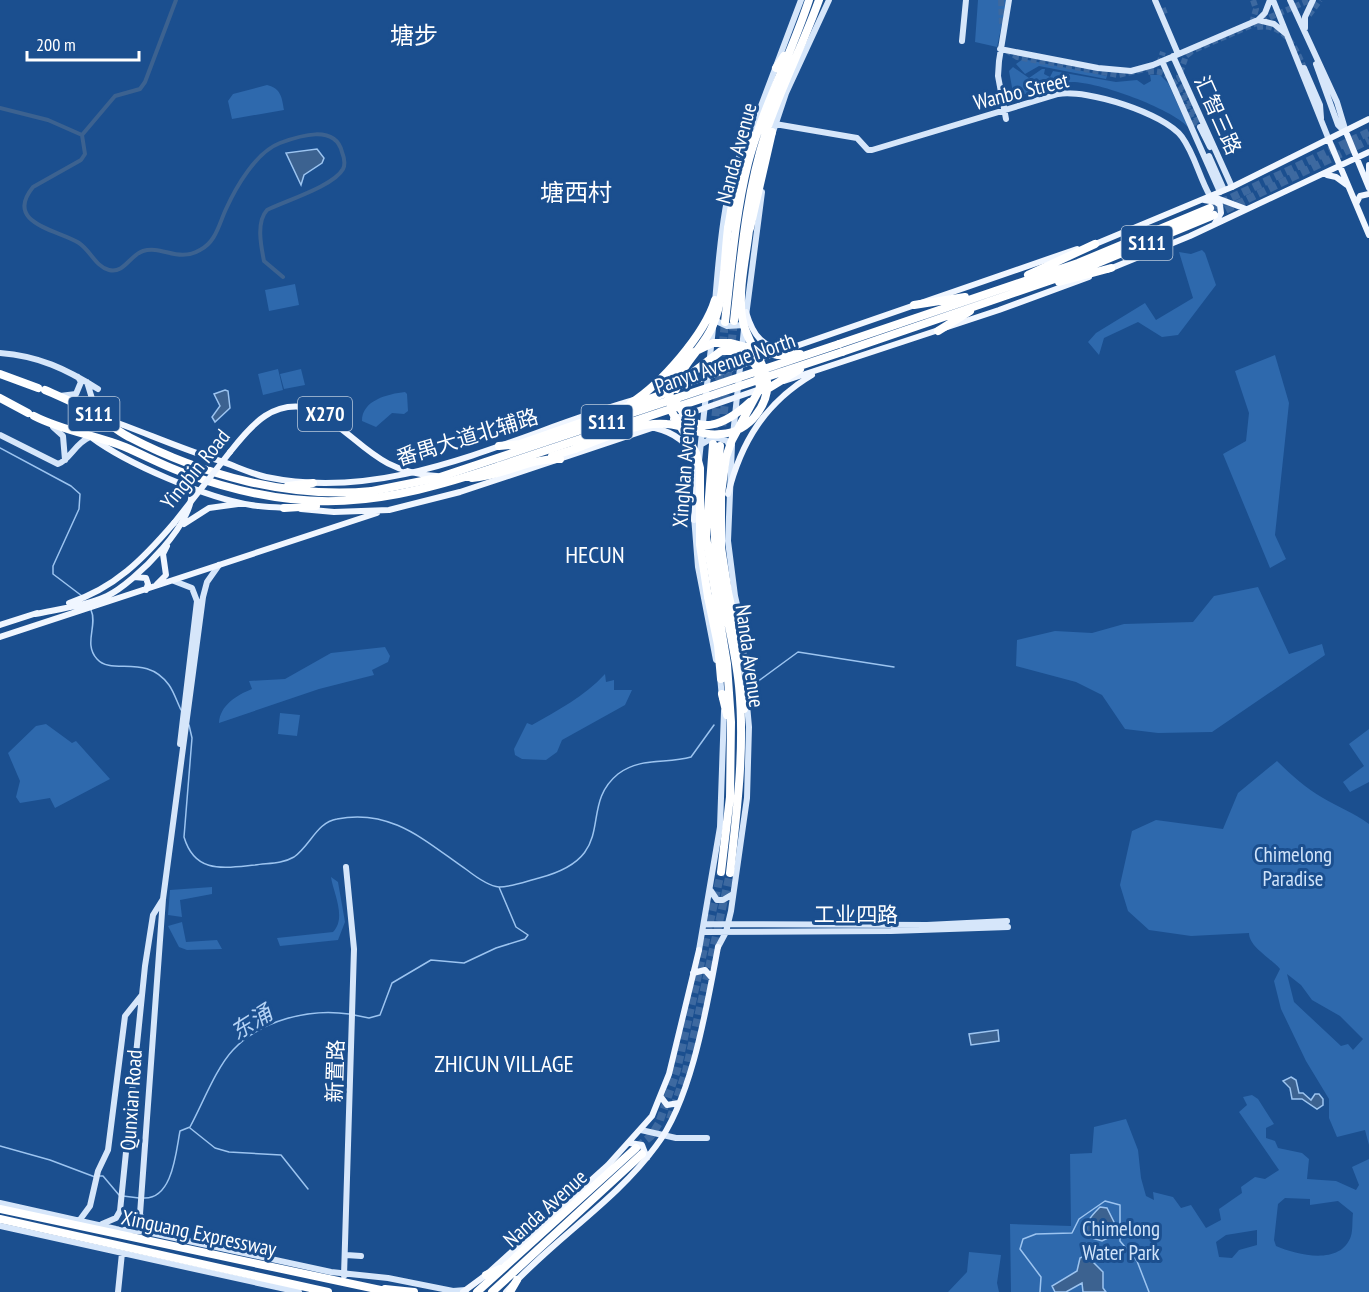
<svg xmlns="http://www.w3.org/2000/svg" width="1369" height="1292" viewBox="0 0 1369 1292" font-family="'PT Sans Narrow','Noto Sans SC',sans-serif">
<rect width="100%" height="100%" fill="#1b4f8f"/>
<!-- green -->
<path fill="#2e69ad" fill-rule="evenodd" d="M978 0H1007L997 47 975 42Z
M1023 59 1107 76 1106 79 1039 66 1025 74 1016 64Z
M1013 67 1029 78 1042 69H1045L1044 74 1050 77 1053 71 1116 82 1137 80 1144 85 1151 81 1150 75H1160L1168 83 1188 127C1170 108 1099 82 1072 82 1053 83 1032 92 1014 98L1009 71Z
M267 85C281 88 282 98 284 110L232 119 228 101 233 94Z
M1202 250 1205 253 1216 285 1178 335 1162 337 1138 322 1104 338 1099 355 1088 342 1096 333 1145 303 1156 320 1193 298 1179 252 1191 254Z
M295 284 299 305 269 311 265 290Z
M1275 355 1289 403 1275 535 1286 559 1270 568 1223 454 1246 441 1249 413 1235 371Z
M278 369 283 390 263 395 258 374Z
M301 369 305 385 284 389 280 374Z
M405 392 407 394 408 411 404 414 392 413 376 427 362 421C362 400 388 394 405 392Z
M1258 587 1289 654 1322 644 1325 655 1212 732 1158 733 1125 729 1102 695 1076 682 1016 666 1017 640 1055 631 1092 633 1124 624 1193 622 1214 596Z
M385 647 390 656 388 662 372 670 374 675 319 689 219 723C220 705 237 695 252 689L249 681 285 679 331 653Z
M605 674 606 682 614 680V690H632L625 705 562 740 557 752 546 760 522 759 515 755 514 749 527 723 532 725C558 710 584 697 605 674Z
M280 713 300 715 297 736 278 734Z
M46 724 72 743 76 741 110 779 55 808 50 798 20 803 16 797 20 781 8 753 36 726Z
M1369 729V782L1350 792 1343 782 1364 766 1349 744Z
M1277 761C1291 775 1306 788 1323 798 1338 807 1354 813 1369 824V1145L1365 1130 1337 1137 1329 1118V1099L1306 1061 1281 1009 1274 981 1280 969C1271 958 1249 947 1249 933L1191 936 1149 930 1128 911 1120 885 1132 831 1156 820 1223 829 1238 793ZM1287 974 1301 985 1312 1000 1340 1016 1363 1039 1353 1050 1348 1044 1341 1046 1294 1002Z
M331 877 338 882 345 922 338 940 280 946 277 938 333 932C347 918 333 892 331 877Z
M212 887V894L180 900 182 917 168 915 170 890Z
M182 922 186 942 217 940 222 949 187 950 179 947 168 926Z
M1252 1095 1258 1099 1274 1124 1266 1128V1138L1275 1141 1278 1148 1302 1153 1309 1159 1307 1179 1336 1181 1356 1190 1359 1185 1352 1167 1369 1159V1292H1011L1010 1224 1071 1226 1070 1154 1092 1153 1094 1127 1126 1119 1138 1150 1141 1178 1146 1196 1154 1200 1153 1192 1173 1197 1181 1208 1191 1205 1206 1228 1221 1220 1219 1209 1242 1193 1241 1187 1255 1177 1265 1179 1279 1170 1239 1112 1247 1105 1243 1097ZM1285 1198 1310 1199V1205L1338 1201 1353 1213C1352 1220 1353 1230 1351 1236 1341 1266 1297 1255 1276 1246L1274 1240 1278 1204ZM1257 1230V1245L1239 1250 1232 1258 1219 1257 1216 1242 1226 1235Z
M969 1252 1001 1255 997 1283 999 1292H948L967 1272Z"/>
<!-- water -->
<path fill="#3c6290" stroke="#9cc4f0" stroke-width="1.5" d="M317 149 324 158 322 163 304 175 301 185 286 153Z
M225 390 228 391 230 408 215 422 212 417 220 406 214 394Z
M998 1030 999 1041 971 1045 969 1034Z
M1291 1077 1296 1080 1299 1093H1303L1311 1100 1315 1094H1319L1323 1099V1105L1317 1109 1302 1099H1292L1290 1088 1283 1081Z
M1100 1207 1107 1208 1116 1226 1114 1235 1102 1241 1088 1237C1084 1223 1090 1217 1100 1207Z
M1086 1255 1103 1272V1288L1106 1292H1083L1082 1283 1066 1292H1055L1052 1286 1077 1271 1080 1258Z"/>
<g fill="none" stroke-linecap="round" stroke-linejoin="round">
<!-- stream -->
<path stroke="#9cc4f0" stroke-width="1.5" d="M0 448 71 486 80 494 79 509 53 566V574L82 596
M91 610C98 625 83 644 97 659 112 676 146 653 169 685 174 692 177 702 181 710
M753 685 798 652 894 667
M189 725 192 738 184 837C195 874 223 868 255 865 268 863 282 864 294 857 310 846 317 822 337 819 392 808 426 842 467 870 476 877 488 886 499 887 512 887 527 881 539 878 622 856 576 808 618 774 640 757 666 764 691 757L714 725
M354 1015 369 1018 380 1015 392 983 431 960 464 963 496 948 525 939 528 935 516 927 499 887
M190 1128 215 1148 229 1152 281 1155 308 1189
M0 1146 50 1160 95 1177
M100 1176H103L119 1195
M123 1196 139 1198
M144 1198C173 1199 176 1151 180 1131L190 1127C202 1105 216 1068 233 1050 261 1020 310 1008 349 1014
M1040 1292 1041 1277 1020 1249 1023 1239 1036 1234 1072 1233 1079 1219 1105 1201 1120 1205V1241L1137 1261 1149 1292"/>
<!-- canal -->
<path stroke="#3c6290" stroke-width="4" d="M0 108 48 120 82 135 85 154 81 160 33 187C3 224 59 230 79 243 90 250 96 267 109 270 124 274 130 255 143 251 162 245 178 263 200 250 216 242 219 224 226 209 236 187 256 152 280 143 299 136 335 124 342 152 344 157 346 163 343 169 334 186 285 201 267 210 256 222 261 246 264 261L283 277
M82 135 115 96 140 89 145 82 176 0"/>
<!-- secondary-tunnel -->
<path stroke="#3d69a0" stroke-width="6" stroke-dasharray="6 3" stroke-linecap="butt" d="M1001 0 1002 26
M1161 12 1169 9
M1309 15 1320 0
M1252 23 1256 9 1253 0
M1257 27C1284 22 1296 48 1304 68
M1006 50 1017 57 1118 75 1150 68
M1191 52 1186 56 1179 76 1200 127
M1187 53 1310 0
M1159 64 1163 52
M1148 72C1176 65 1187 108 1196 128"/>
<!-- highway-tunnel -->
<path stroke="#3d69a0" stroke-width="8" stroke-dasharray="8 4" stroke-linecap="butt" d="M1210 208 1369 132
M1215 215 1369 140
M721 438 734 321
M713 440 725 322
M670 1119 686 1071 730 873
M637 1147 651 1136 659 1123 677 1070 721 872"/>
<!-- secondary -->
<path stroke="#d6e6fa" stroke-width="6" d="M1155 0 1178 54
M1273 0 1329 140
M1290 0 1337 102 1346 132
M1258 20 1274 24 1285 33
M1305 28V17L1313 0
M962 41 966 0
M1000 49 1098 68 1131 71 1153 65 1258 20 1265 13 1270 0
M1173 56 1232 187
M1162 61 1220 192
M1316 64 1338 125 1345 132
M1304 68 1320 105 1321 118
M1006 119 998 76 999 61 1009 0
M775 124 857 138 868 150H872L1058 94C1087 89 1164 113 1182 137 1195 155 1199 177 1210 196
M1200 127 1210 147
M772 135 786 93 829 0
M1209 156 1224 190
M715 303C719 255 724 174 750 135L801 0
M746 316 762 192
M714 320 727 326 745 325
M0 353C39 356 66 369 98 389
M87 382 97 415
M60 396 76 394 81 382 78 377
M53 427 63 436 65 460
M0 435 58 464C70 460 75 443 90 437
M733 435 744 329
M702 444 714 437 727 441 730 447
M699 461 713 328
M694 516 698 567 716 660
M174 581 192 588 197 601 180 744
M720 676 722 698
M711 891 717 900H723L733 894
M705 924 927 925 1007 921
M703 932 891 931 1008 927
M718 947 726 932 731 911 747 798 749 727 743 660 745 638 735 596 728 541 732 445
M699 950 720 827 724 711
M641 1130 676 1138H707
M0 1203 116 1229 147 1232 331 1272 388 1278 453 1291 466 1290
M79 1221 90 1206 98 1171 108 1150 125 1016 141 996
M102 1224 116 1218 120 1211 145 966 153 915 163 899
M0 1226 299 1292
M147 1232 140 1214 163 899 203 597 207 582 219 565
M346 1255 361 1256
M344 1276 354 949 346 867
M118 1292 122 1253"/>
<!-- primary -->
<path stroke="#f0f6ff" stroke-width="6" d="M1346 132 1369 188
M1329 140 1369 235
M1327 175 1336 177 1347 185
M1369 184V165
M1214 197 1246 209
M1204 200 1216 202 1220 205 1221 213 1215 223
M1356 204 1360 196 1369 194
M1093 245 1232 187 1369 119
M1107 270 1190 236 1369 152
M746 312C753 335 762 349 788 348
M784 381 999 310 1089 277
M675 388 1077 249
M104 418C141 431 177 447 214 459 232 464 248 473 266 477 395 504 514 434 634 400
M673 419 760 389
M655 428C705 440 697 479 694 520
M91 437C127 464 207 498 251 505 263 507 275 507 288 508
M230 452C252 424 274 398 313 409
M728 494C741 442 765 403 812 375
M301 509 334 512 389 510 460 492 661 425
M184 524 209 508 238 504
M134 577 146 578 148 584 146 590
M157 584 166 575 163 554 167 546
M69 603C115 588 143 559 174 523
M35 614C59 609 85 606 107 596 133 584 202 517 190 487
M0 625 37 613
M0 637 377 513
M693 973 705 970 712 978
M661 1097 667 1105 679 1103
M630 1143 642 1145 647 1158
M463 1292 486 1275 608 1165 652 1116 669 1074 699 950
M506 1292C552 1240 615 1202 656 1146 692 1099 707 1005 718 947"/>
<!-- highway -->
<path stroke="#fff" stroke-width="8" d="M776 68 784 56
M728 228 737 177 750 135
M750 228 772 132
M1028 275 1095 244
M1059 282 1111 268
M914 305 965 297
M734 321C741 258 746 193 766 132 781 87 803 45 819 0
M725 322C731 269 735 215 748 163 763 107 791 55 809 0
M938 331 970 311
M839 344 1078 263 1210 208
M842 352 1081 270 1214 215
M0 374 38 388
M45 390C63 398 82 406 99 416 109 423 118 432 129 437 202 475 289 499 372 491
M0 398 28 413
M34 416C63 431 95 435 125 447 146 456 166 467 187 474 306 517 383 505 499 466
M713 444 706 537 727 664 731 722 730 797 721 872
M720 446C716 485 712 525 717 564 723 605 735 645 739 686 745 748 737 810 730 873
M552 456 575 449
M472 478C503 476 529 458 560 459
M288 486 313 483
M284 508 316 506
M728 592 743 660
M708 597 718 645 721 679
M722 694 727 715
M744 709 747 687
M0 1209 390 1292
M0 1219 328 1292
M486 1275 500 1269
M385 1289 414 1292
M477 1292 636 1148
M492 1292 642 1154
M510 1292 517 1280"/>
<!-- primary-bridge -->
<path stroke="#f0f6ff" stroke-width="6" d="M310 408C361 435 372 472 437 476
M174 523 230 452"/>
<!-- highway-bridge -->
<path stroke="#fff" stroke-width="8" d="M676 389C680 364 704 348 713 325 725 296 724 260 728 228
M764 391 800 369
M631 403C661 384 705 334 715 300
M677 403C696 440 726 424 750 402
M499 446 520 444 666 393 721 351H733L748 357 757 367 760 388 732 440 726 457 721 494V547L728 592
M575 449C603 439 637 421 667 424 686 425 702 437 721 434 735 433 748 426 756 415 786 376 747 353 742 317 738 289 746 257 749 230
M499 466 842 352
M372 491 437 478 839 344
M708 597 700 545V468L696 453 672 412 669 397 674 374 688 355 713 343H731L777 355 800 354"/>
</g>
<g text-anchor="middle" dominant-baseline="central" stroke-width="6" stroke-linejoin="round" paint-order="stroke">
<!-- shield labels -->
<g fill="#1b4f8f" stroke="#bbcadd" stroke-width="1.5">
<rect x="1121.5" y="226" width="51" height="34" rx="4.5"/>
<rect x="68.5" y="397" width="51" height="34" rx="4.5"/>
<rect x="298" y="397" width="54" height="34" rx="4.5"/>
<rect x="581.5" y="405" width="51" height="34" rx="4.5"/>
</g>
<g font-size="20" font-weight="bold" fill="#fff">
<text x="1147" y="243">S111</text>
<text x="94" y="414">S111</text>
<text x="325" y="414">X270</text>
<text x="607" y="422">S111</text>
</g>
<!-- street labels -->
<g font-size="21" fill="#fff" stroke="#1b4f8f">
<text transform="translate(1021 91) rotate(-14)">Wanbo Street</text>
<text transform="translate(1218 115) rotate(66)">汇智三路</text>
<text transform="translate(736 153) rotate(-75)">Nanda Avenue</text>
<text transform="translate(725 363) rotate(-19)">Panyu Avenue North</text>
<text transform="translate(467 437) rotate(-17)">番禺大道北辅路</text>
<text transform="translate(684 468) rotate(-86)">XingNan Avenue</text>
<text transform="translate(195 469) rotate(-51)">Yingbin Road</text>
<text transform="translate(750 656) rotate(82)">Nanda Avenue</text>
<text x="856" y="914">工业四路</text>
<text transform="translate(335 1071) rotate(-88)">新置路</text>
<text transform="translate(131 1100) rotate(-86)">Qunxian Road</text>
<text transform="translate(545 1208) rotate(-42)">Nanda Avenue</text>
<text transform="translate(199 1233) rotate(12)">Xinguang Expressway</text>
</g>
<!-- park labels -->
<g font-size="21" fill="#cfe3fa" stroke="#1b4f8f">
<text x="1293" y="854">Chimelong<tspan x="1293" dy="24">Paradise</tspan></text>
<text x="1121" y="1228">Chimelong<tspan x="1121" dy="24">Water Park</tspan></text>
</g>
<!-- water labels -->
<g font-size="22" font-style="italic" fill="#b5d3f5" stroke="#1b4f8f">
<text transform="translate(251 1022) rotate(-32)">东涌</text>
</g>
<!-- quarter labels -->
<g font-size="24" fill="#fff" stroke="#1b4f8f">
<text x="414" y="35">塘步</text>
<text x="576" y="192">塘西村</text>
<text x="595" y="554">HECUN</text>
<text x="504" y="1063">ZHICUN VILLAGE</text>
</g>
</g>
<!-- scale -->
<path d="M27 51v9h112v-9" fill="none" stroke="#ffffff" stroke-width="3"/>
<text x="36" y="51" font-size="18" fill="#ffffff" stroke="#1b4f8f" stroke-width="4.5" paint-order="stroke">200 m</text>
</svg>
